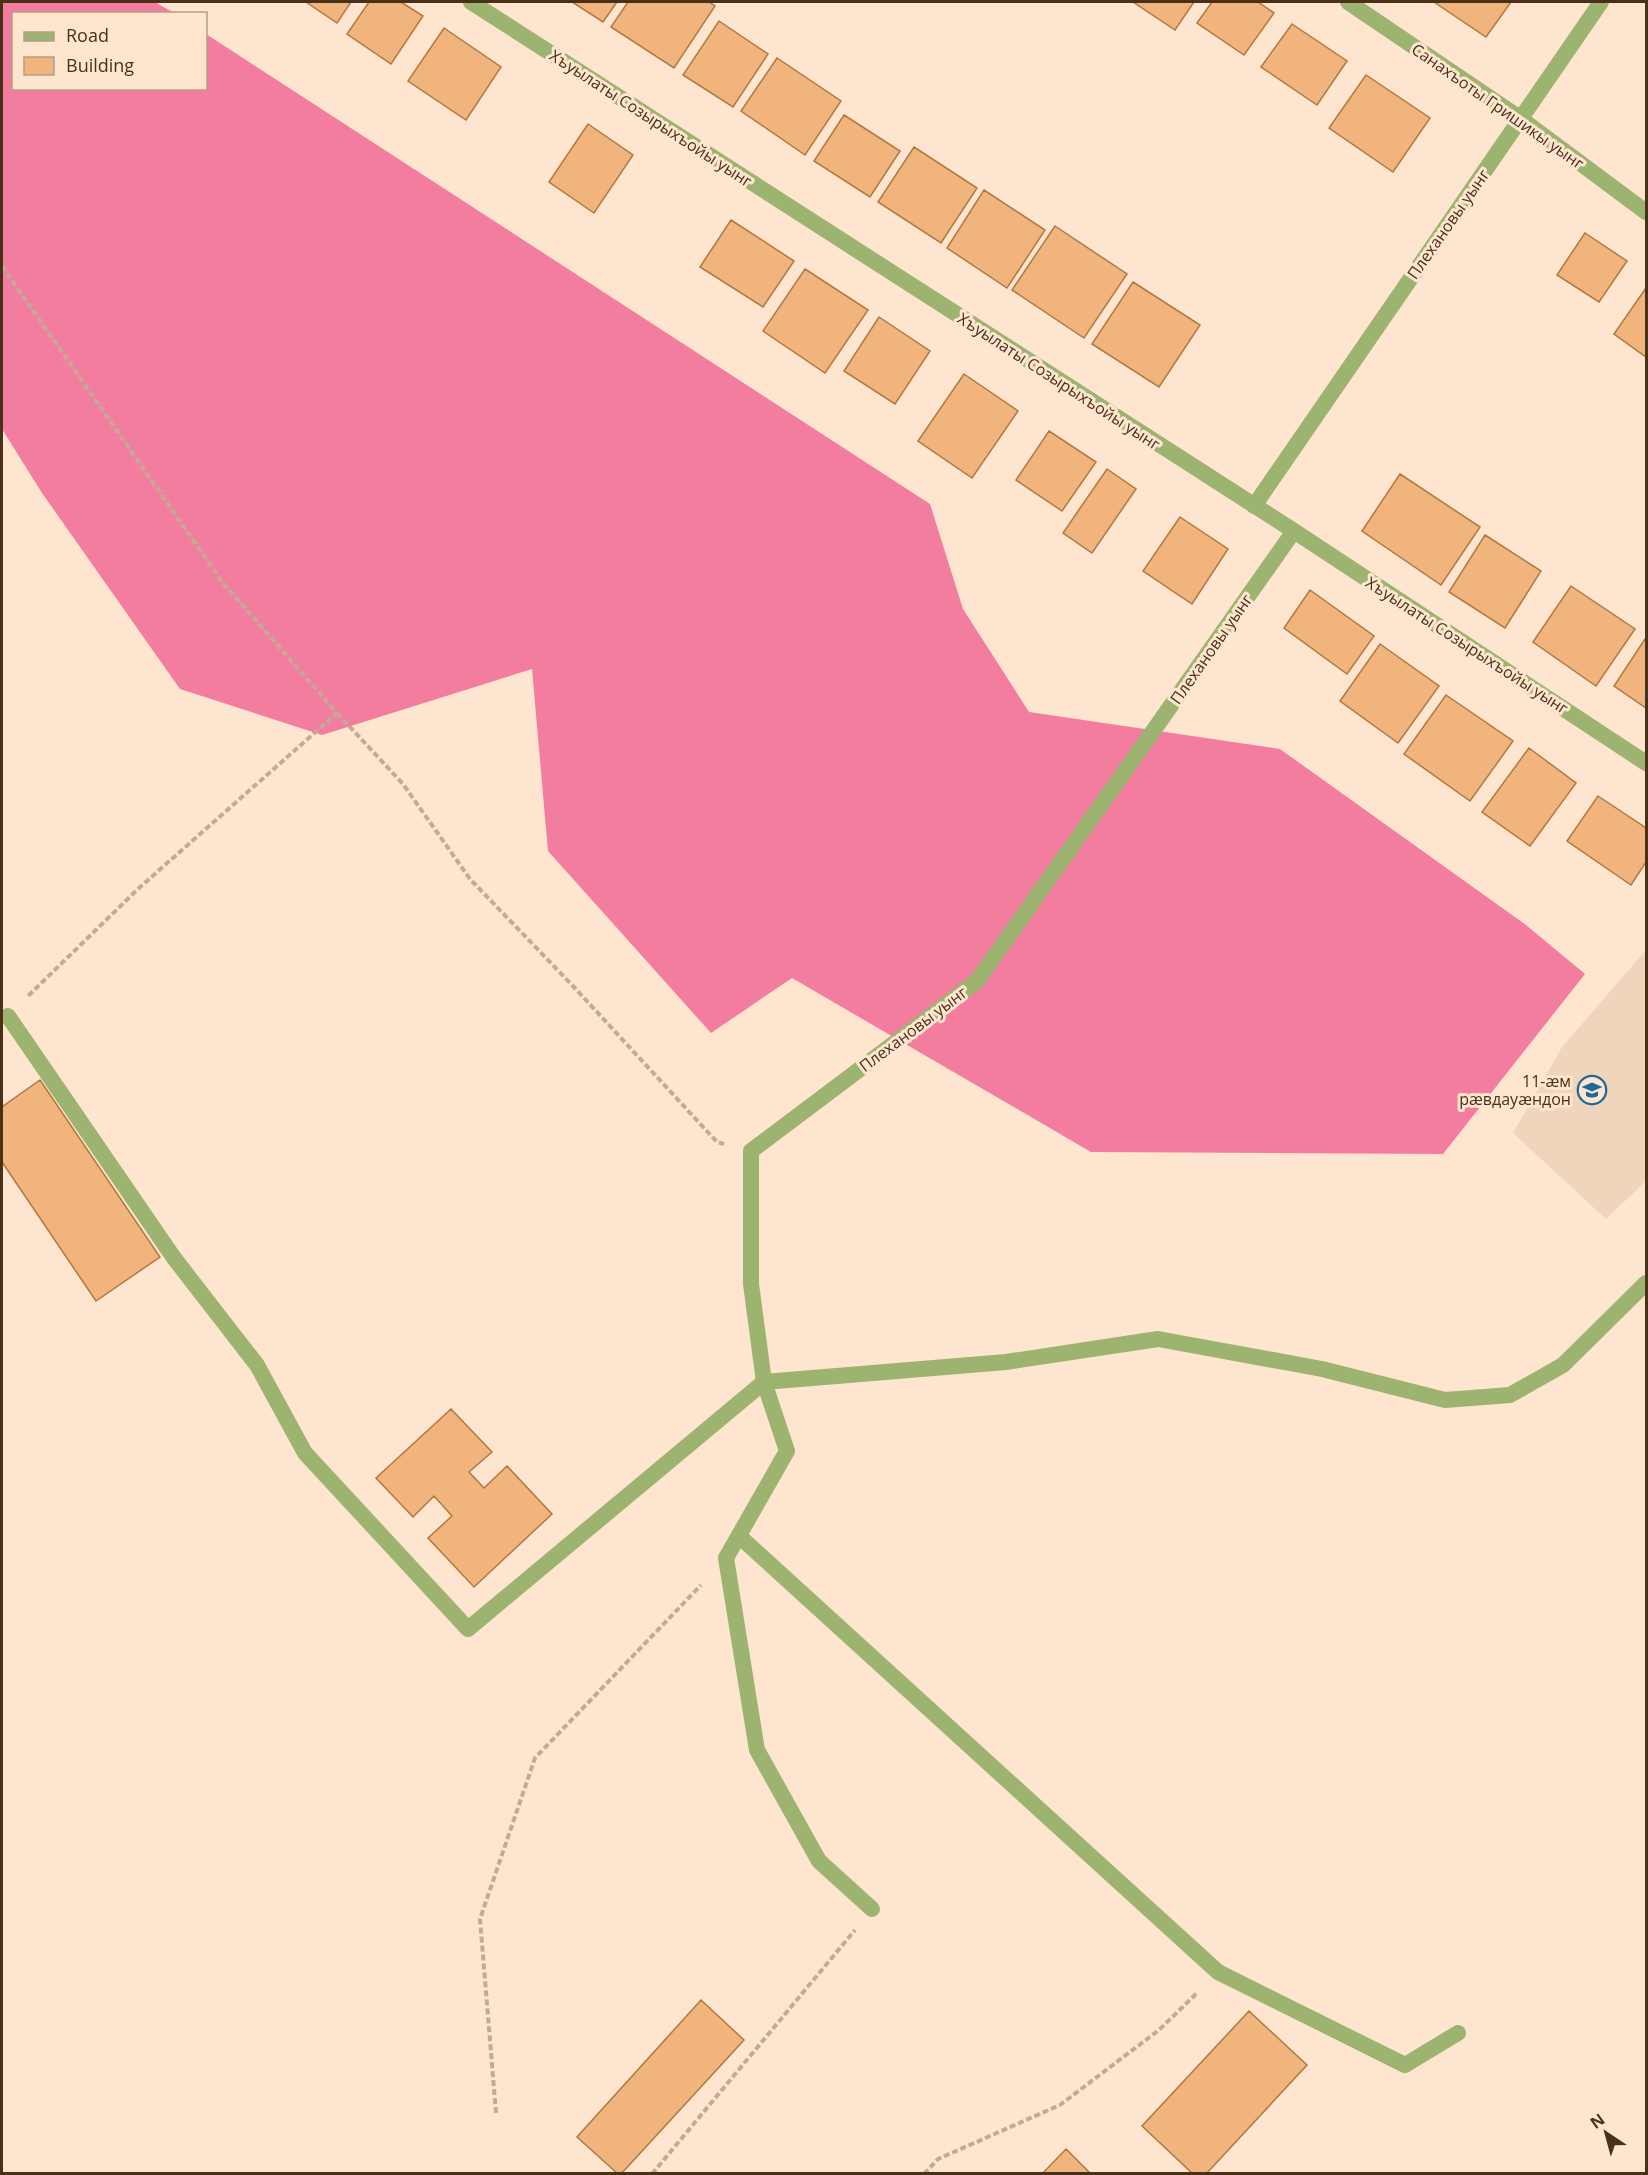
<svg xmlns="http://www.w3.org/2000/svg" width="1648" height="2175" viewBox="0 0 1648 2175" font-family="'Open Sans',sans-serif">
<rect width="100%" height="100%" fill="#fee5cf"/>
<!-- built -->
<path fill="#f0d5bd" d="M1646 950V1181L1606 1219 1513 1133 1562 1047Z"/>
<!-- forest -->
<path fill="#f37d9e" d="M2 2H155L174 13 14 14V88H206V34L930 504 963 609 1029 712 1280 749 1526 925 1585 974 1443 1154 1091 1152 792 978 711 1033 548 851 532 669 322 735 180 689 42 493 2 429Z"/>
<!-- building -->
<path fill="#f0b47c" stroke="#b07840" stroke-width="1.5" d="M306 2H351L337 23Z
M369 2H401L423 16 391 64 347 34Z
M572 2H617L603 22Z
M628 2H709L715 6 674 68 611 27Z
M1133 2H1194L1175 30Z
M1212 2H1258L1274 13 1244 55 1197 23Z
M1434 2H1511L1486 37Z
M719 21 768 54 733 107 683 75Z
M1292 24 1347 61 1317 105 1261 67Z
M444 28 501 67 466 120 408 81Z
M777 58 841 101 805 155 741 111Z
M1366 75 1430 118 1393 172 1329 128Z
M844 115 900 151 870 197 814 161Z
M588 124 633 155 594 213 549 182Z
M914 147 977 188 941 243 878 202Z
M984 190 1045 230 1007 288 947 248Z
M731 220 794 261 763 307 700 267Z
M1055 226 1127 274 1084 338 1012 290Z
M1585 233 1627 261 1599 302 1557 275Z
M805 269 868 310 825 373 763 331Z
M1133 282 1200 325 1159 387 1092 344Z
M1646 288V357L1614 334Z
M879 317 930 351 895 404 844 371Z
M964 374 1018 411 972 478 918 441Z
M1049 431 1096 462 1062 511 1016 480Z
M1107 469 1136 489 1092 553 1063 533Z
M1400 474 1480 527 1441 585 1362 531Z
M1180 517 1228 549 1192 604 1143 571Z
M1485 535 1541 571 1505 628 1449 592Z
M1571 586 1635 629 1596 686 1533 642Z
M1310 590 1374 636 1347 674 1284 628Z
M1645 639H1646V708L1614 686Z
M1380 644 1439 686 1398 743 1340 701Z
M1446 695 1513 741 1470 801 1404 754Z
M1529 748 1576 783 1530 846 1482 812Z
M1598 796 1646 828V862L1631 885 1567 841Z
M40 1080 160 1257 96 1301 2 1162V1107Z
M451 1409 492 1452 469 1472 484 1488 507 1466 552 1514 474 1587 428 1538 452 1516 434 1496 413 1517 376 1478Z
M701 2000 744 2040 621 2174H618L577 2137Z
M1249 2011 1307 2065 1206 2174H1193L1142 2126Z
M1066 2149 1091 2174H1042Z"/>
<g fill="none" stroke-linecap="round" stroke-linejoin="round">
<!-- path -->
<path stroke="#c3aa94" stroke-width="4" stroke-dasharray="6 3" stroke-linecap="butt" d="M2 266 223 583 337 713 139 888 27 997
M337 713 403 784 470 879 572 985 717 1142 724 1144
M496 2113 480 1919 535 1758 701 1585
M652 2174 855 1930
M924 2174 938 2159 1060 2105 1159 2030 1198 1992"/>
<!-- service -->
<path stroke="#9db370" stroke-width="16" d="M739 1536 1218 1972 1405 2065 1458 2033
M726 1558 757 1750 819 1861 872 1909"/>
<!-- minor -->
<path stroke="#9db370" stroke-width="16" d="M471 2 1294 531 1646 763
M1348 2 1521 119 1646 212
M1254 506 1601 2
M8 1016 174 1258 257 1365 305 1453 468 1629 764 1382
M726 1558 787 1451 764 1382 751 1284V1151L977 981 1294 531"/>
<!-- tertiary -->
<path stroke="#9db370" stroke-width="16" d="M764 1382 1006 1362 1158 1339 1322 1369 1445 1400 1510 1395 1563 1365 1646 1283"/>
</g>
<!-- icons -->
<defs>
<g id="school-ring" transform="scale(1.5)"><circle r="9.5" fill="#fee5cf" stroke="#1e699c" stroke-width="1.5"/><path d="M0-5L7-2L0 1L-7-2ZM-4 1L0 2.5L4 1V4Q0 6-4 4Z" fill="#1e699c"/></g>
</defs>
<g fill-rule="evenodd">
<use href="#school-ring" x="1592" y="1090"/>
</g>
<g text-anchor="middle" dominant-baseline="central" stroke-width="6" stroke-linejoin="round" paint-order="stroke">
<!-- street labels -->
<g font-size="16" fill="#493119" stroke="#fee5cf">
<text transform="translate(1498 106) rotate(35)">Санахъоты Гришикы уынг</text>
<text transform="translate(651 118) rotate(33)">Хъуылаты Созырыхъойы уынг</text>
<text transform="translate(1448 224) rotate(-55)">Плехановы уынг</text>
<text transform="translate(1059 381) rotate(33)">Хъуылаты Созырыхъойы уынг</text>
<text transform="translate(1467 645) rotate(33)">Хъуылаты Созырыхъойы уынг</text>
<text transform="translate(1211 649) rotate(-55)">Плехановы уынг</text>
<text transform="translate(913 1029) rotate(-37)">Плехановы уынг</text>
</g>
<!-- poi labels -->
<g font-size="16" fill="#493119" stroke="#fee5cf" text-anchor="end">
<text x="1571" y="1081">11-æм<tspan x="1571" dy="18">рӕвдауӕндон</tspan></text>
</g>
</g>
<!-- border -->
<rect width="1648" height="2175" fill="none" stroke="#493119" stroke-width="6"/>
<!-- legend -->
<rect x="12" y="12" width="195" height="78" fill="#fee5cf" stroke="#b69d86" stroke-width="1.5"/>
<rect x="24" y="32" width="30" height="9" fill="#9db370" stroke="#b69d86" stroke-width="1.5"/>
<text x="66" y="42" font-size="18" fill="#493119">Road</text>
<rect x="24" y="57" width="30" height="18" fill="#f0b47c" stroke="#b69d86" stroke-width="1.5"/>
<text x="66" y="72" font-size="18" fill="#493119">Building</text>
<!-- north arrow -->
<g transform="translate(1606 2133) rotate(324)" stroke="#fee5cf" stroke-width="4.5" paint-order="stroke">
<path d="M0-4.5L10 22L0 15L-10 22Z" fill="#493119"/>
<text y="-9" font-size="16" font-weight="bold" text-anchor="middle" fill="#493119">N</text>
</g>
</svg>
